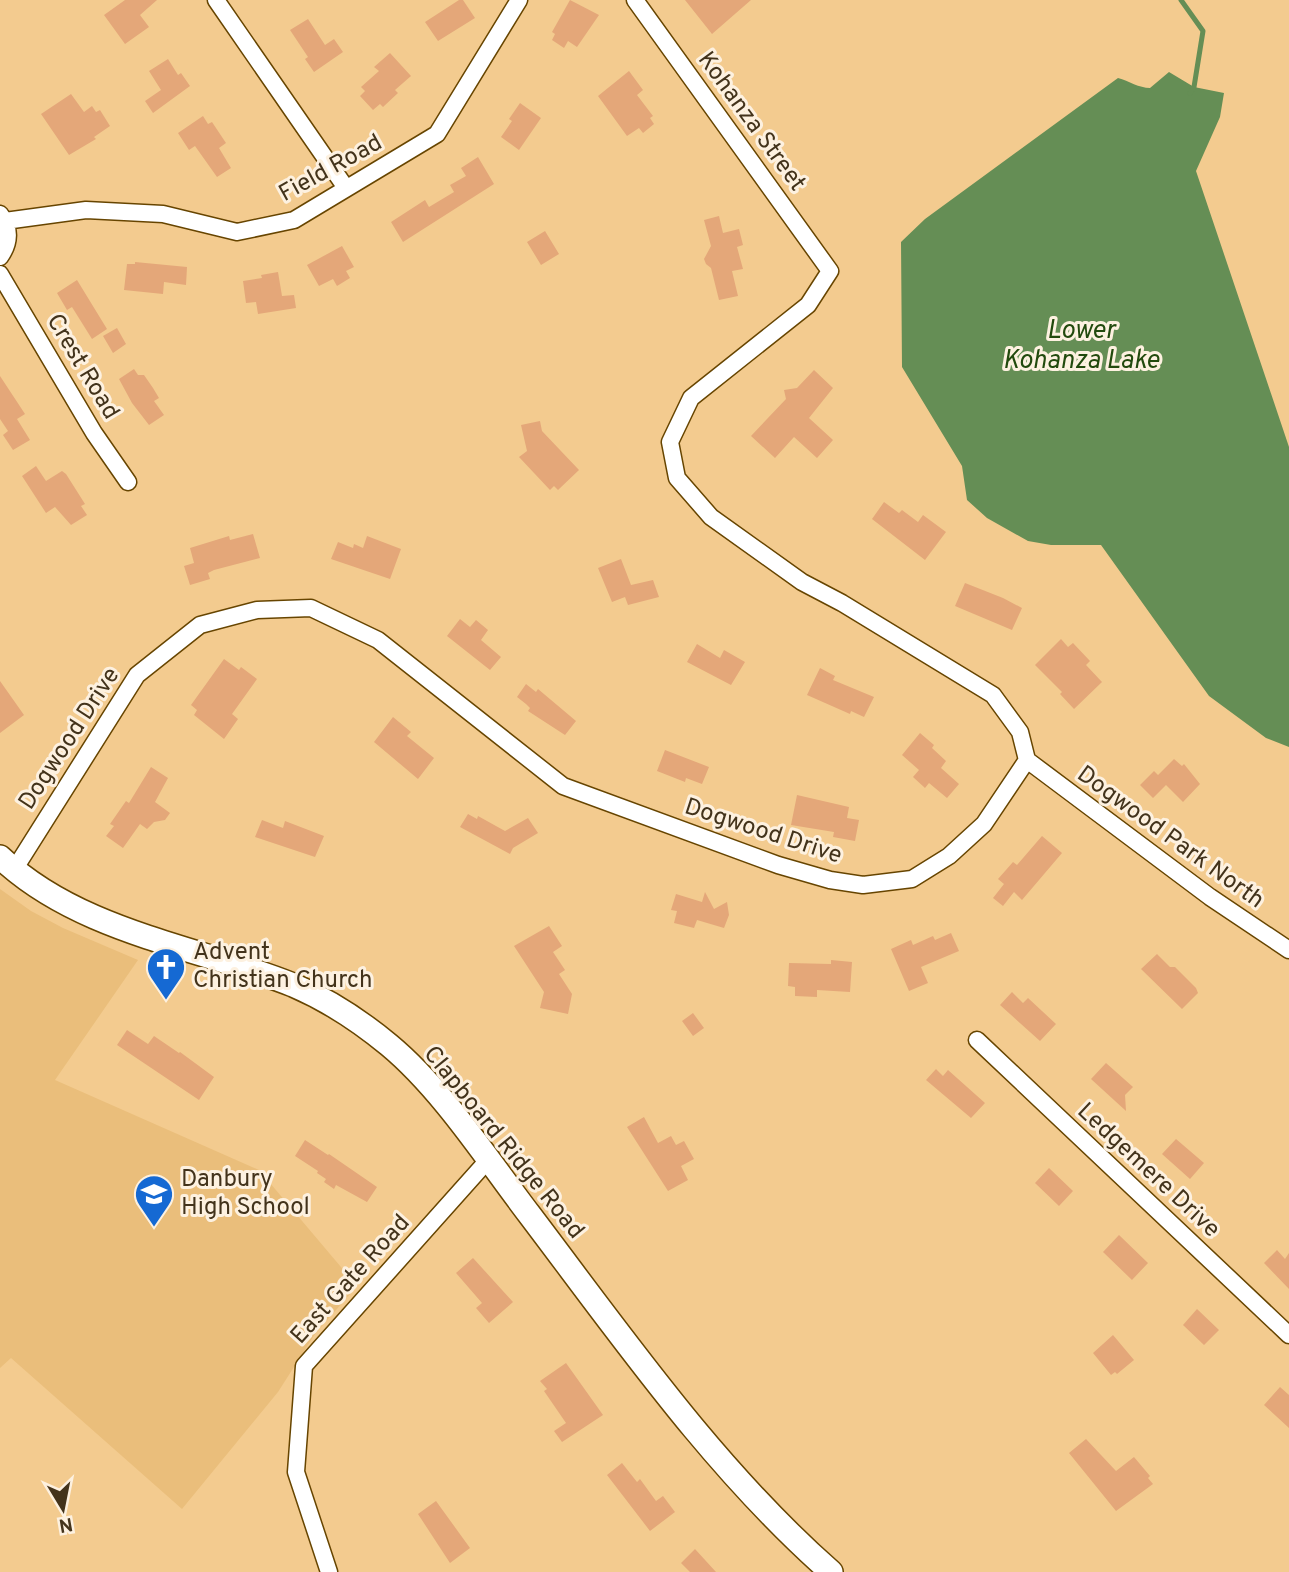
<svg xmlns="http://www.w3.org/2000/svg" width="1289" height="1572" viewBox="0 0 1289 1572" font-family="Overpass,sans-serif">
<rect width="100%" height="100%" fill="#f3cb8f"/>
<!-- built -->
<path fill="#eabe7b" d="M0 889 31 911 63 928 138 960 55 1080 259 1170 357 1286 315 1334 278 1392 182 1509 11 1358 0 1368Z"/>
<!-- water -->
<path fill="#658e55" d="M1169 72 1194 87 1224 93 1220 117 1196 171 1289 447V747L1266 738 1209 696 1101 545H1051L1028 541 987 518 967 500 962 466 902 367 901 242 925 219 1118 78C1129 81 1139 88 1150 88Z"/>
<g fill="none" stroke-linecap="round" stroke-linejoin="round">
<!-- stream -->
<path stroke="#658e55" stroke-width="5" d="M1181 0 1203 31 1194 87 1190 93"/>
</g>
<!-- building -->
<path fill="#e4a779" d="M125 0H157L140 15 149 27 125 44 104 15Z
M459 0H463L475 18 438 41 425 22Z
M570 0 599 15 577 47 568 41 564 48 552 40 555 34 552 32Z
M685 0H751L712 34Z
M308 19 325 45 334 39 343 52 314 72 305 59 308 57 290 30Z
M390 53 411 76 395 90 398 93 383 107 380 104 373 110 360 96 365 91 361 87 379 71 374 67Z
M168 59 178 75 181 73 190 86 153 113 145 101 161 90 149 71Z
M629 71 643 90 637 95 653 116 650 118 654 124 643 133 639 128 627 136 598 96Z
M71 94 84 112 92 106 96 112 100 110 110 126 94 137 96 139 69 155 41 114Z
M520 103 541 118 519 150 501 137 512 121 509 119Z
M203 116 208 124 212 122 226 143 219 148 231 168 217 177 195 146 189 150 178 133Z
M478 157 494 184 403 242 391 222 425 200 429 207 454 192 450 185 466 176 461 168Z
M719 216 723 233 739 229 743 245 737 247 743 269 732 271 738 296 719 300 711 268 706 264 704 259 711 246 704 220Z
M545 231 559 254 541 265 527 242Z
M342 246 354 267 346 271 350 278 337 286 333 279 319 286 307 265Z
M135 262 187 267 186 285 164 282 163 294 124 290 127 264H135Z
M278 272 282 296 294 295 296 308 258 314 256 302 246 303 243 281 262 278 261 275Z
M77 280 107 329 92 339 72 307 67 310 57 293Z
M117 328 126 344 113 353 103 336Z
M134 369 138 375H144L153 388 159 398 154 401 164 415 149 425 132 403 119 379Z
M814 370 833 388 809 418 833 440 817 458 794 437 775 458 751 436 786 399 784 390 797 388Z
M0 376 25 414 17 419 30 440 13 450 3 435 8 431 0 419Z
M540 421 542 431 579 470 558 490 554 486 550 490 519 457 527 451 521 425Z
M36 466 46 481 62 471 66 474 85 504 81 506 87 515 71 525 55 507 46 513 22 476Z
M884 502 899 513 902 510 918 522 923 515 946 532 925 560 872 519Z
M253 534 260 558 214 570 208 573 210 579 190 585 184 566 194 563 190 548 229 536 230 540Z
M367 536 401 549 390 579 331 559 338 542 353 548 354 544 363 548Z
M621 559 631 585 653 580 659 597 628 605 625 597 612 602 598 568Z
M965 583 1003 598 1022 608 1012 630 955 606Z
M460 619 470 627 476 620 488 630 481 640 501 657 490 670 447 636Z
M1061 639 1068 647 1073 643 1090 661 1086 665 1102 682 1074 709 1060 694 1062 692 1035 665Z
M697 644 720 658 724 650 745 662 731 685 687 662Z
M224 659 239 670 241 667 257 679 232 714 238 719 224 739 194 715 197 710 191 705Z
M820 668 835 676 833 680 874 697 864 717 851 711 850 714 807 695Z
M0 681 24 715 0 733Z
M526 684 536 692 538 689 576 721 565 735 528 711 530 708 526 704 517 697Z
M393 717 411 732 407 736 434 758 418 779 374 742Z
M920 733 934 745 932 748 946 761 941 768 959 784 947 798 929 783 925 788 913 777 919 770 902 755Z
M665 750 709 767 702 784 686 778 685 782 657 771Z
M1174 759 1182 766 1184 764 1200 784 1183 802 1166 785 1153 798 1140 785 1154 771 1158 775Z
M151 767 168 778 155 802 170 813 165 820 154 822 147 829 140 824 123 848 106 836 114 826 110 824 126 801 129 803Z
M797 795 849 807 847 818 859 820 855 841 833 837 834 832 791 825Z
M468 814 477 819 478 816 505 831 528 818 538 833 513 848 510 854 460 827Z
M262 820 283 828 285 821 324 836 315 857 255 837Z
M1042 836 1062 853 1022 900 1014 892 1003 906 993 898 1004 884 998 879 1013 862 1017 865Z
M705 892 714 909 727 902 729 915 724 928 697 920 694 928 674 923 677 911 671 910 676 894 702 902Z
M549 926 562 946 553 952 565 970 559 974 572 994 568 1014 540 1008 544 992 514 946Z
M951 933 959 951 921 967 928 983 909 991 891 949 911 940 913 945 933 936 935 940Z
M1157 954 1170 967H1175L1196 988 1198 993 1182 1009 1141 969Z
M831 960 852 962 850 992 817 990V997L795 996V987L788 986 789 963 831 964Z
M1012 992 1023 1003 1028 998 1056 1024 1040 1041 1000 1005Z
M693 1013 704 1028 693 1036 682 1021Z
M127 1030 148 1044 154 1036 179 1053 180 1052 214 1077 199 1100 117 1045Z
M1106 1063 1133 1087 1125 1095 1126 1111 1091 1079Z
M936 1069 943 1076 948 1070 985 1103 971 1118 926 1080Z
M644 1117 658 1143 671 1136 676 1145 684 1141 694 1159 681 1166 688 1180 668 1191 627 1127Z
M1176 1139 1204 1163 1190 1179 1162 1154Z
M305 1140 328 1155 329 1154 377 1187 367 1202 336 1185 334 1189 324 1182 326 1179 317 1173 318 1171 295 1156Z
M1049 1168 1073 1191 1059 1206 1035 1183Z
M1119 1235 1148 1263 1132 1280 1103 1252Z
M1277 1250 1285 1259 1289 1253V1289L1264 1263Z
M473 1258 513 1302 489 1323 476 1308 482 1303 456 1273Z
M1197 1309 1219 1330 1204 1345 1183 1325Z
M1113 1335 1134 1360 1117 1374 1115 1372 1111 1375 1093 1353Z
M566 1363 603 1415 562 1442 554 1431 566 1423 544 1391 547 1389 540 1381Z
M1280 1387 1289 1395V1428L1264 1405Z
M1086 1439 1116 1471 1134 1457 1150 1476 1148 1478 1153 1484 1116 1511 1069 1453Z
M622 1463 637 1482 640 1479 656 1501 663 1496 675 1512 650 1531 607 1475Z
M436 1501 470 1548 450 1563 418 1514Z
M695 1549 716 1572H690L681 1563Z"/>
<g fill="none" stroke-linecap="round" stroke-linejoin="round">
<!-- street casing -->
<g stroke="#674500" stroke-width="19">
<path id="street" d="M216 0 346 188
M5 221 86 210 163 214 237 232 294 220 437 134 519 0
M0 257C10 243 11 228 0 214
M0 274 94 433 128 482
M1027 760 1210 897 1289 950
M14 870 137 675 200 625 257 610 311 608 378 640 563 786 778 865 830 880 863 885 912 879 949 856 984 824 1027 760 1020 732 993 695 842 603 802 582 711 517 677 478 670 442 691 398 808 305 830 271 635 0
M977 1040 1289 1335
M329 1572 296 1472 304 1366 488 1160"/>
</g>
<!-- secondary casing -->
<g stroke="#674500" stroke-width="26">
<path id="secondary" d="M0 857C79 932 196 946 293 985 328 1000 360 1021 389 1045 442 1089 487 1159 529 1214 623 1338 714 1469 831 1572"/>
</g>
<!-- street -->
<use href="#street" stroke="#fff" stroke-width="16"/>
<!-- secondary -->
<use href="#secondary" stroke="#fff" stroke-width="23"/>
</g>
<!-- icons -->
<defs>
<g id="church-pin" transform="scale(2.0125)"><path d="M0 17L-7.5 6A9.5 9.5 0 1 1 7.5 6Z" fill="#1569d3" stroke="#fdf1e0"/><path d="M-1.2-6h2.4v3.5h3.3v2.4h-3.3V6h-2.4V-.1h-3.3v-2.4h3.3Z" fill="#fff"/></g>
<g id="school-pin" transform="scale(2.0125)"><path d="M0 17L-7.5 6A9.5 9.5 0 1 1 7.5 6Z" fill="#1569d3" stroke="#fdf1e0"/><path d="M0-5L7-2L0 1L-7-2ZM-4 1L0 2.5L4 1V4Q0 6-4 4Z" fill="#fff"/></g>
</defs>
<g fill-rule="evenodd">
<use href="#church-pin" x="166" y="967"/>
<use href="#school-pin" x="154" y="1194"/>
</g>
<g text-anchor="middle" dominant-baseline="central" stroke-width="6" stroke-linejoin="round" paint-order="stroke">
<!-- street labels -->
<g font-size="24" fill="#43331b" stroke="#fdf1e0">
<text transform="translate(751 122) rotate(54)">Kohanza Street</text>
<text transform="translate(331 169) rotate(-29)">Field Road</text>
<text transform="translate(82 367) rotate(59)">Crest Road</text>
<text transform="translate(70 739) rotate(-57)">Dogwood Drive</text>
<text transform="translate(763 832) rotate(18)">Dogwood Drive</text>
<text transform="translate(1170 838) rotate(36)">Dogwood Park North</text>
<text transform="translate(503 1143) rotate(51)">Clapboard Ridge Road</text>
<text transform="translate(1148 1171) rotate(43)">Ledgemere Drive</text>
<text transform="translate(351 1280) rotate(-48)">East Gate Road</text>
</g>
<!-- poi labels -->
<g font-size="24" fill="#43331b" stroke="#fdf1e0" text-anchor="start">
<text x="193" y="953">Advent<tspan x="193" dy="28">Christian Church</tspan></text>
<text x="181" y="1180">Danbury<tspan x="181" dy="28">High School</tspan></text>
</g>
<!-- water labels -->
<g font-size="26" font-style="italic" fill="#224a0d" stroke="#fdf1e0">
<text x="1081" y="331">Lower<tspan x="1081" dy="30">Kohanza Lake</tspan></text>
</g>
</g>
<!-- north arrow -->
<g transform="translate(63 1509) rotate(170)" stroke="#fdf1e0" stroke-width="5" paint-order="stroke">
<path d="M0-5L12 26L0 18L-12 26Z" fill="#43331b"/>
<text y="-10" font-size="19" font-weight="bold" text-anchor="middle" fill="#43331b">N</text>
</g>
</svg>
